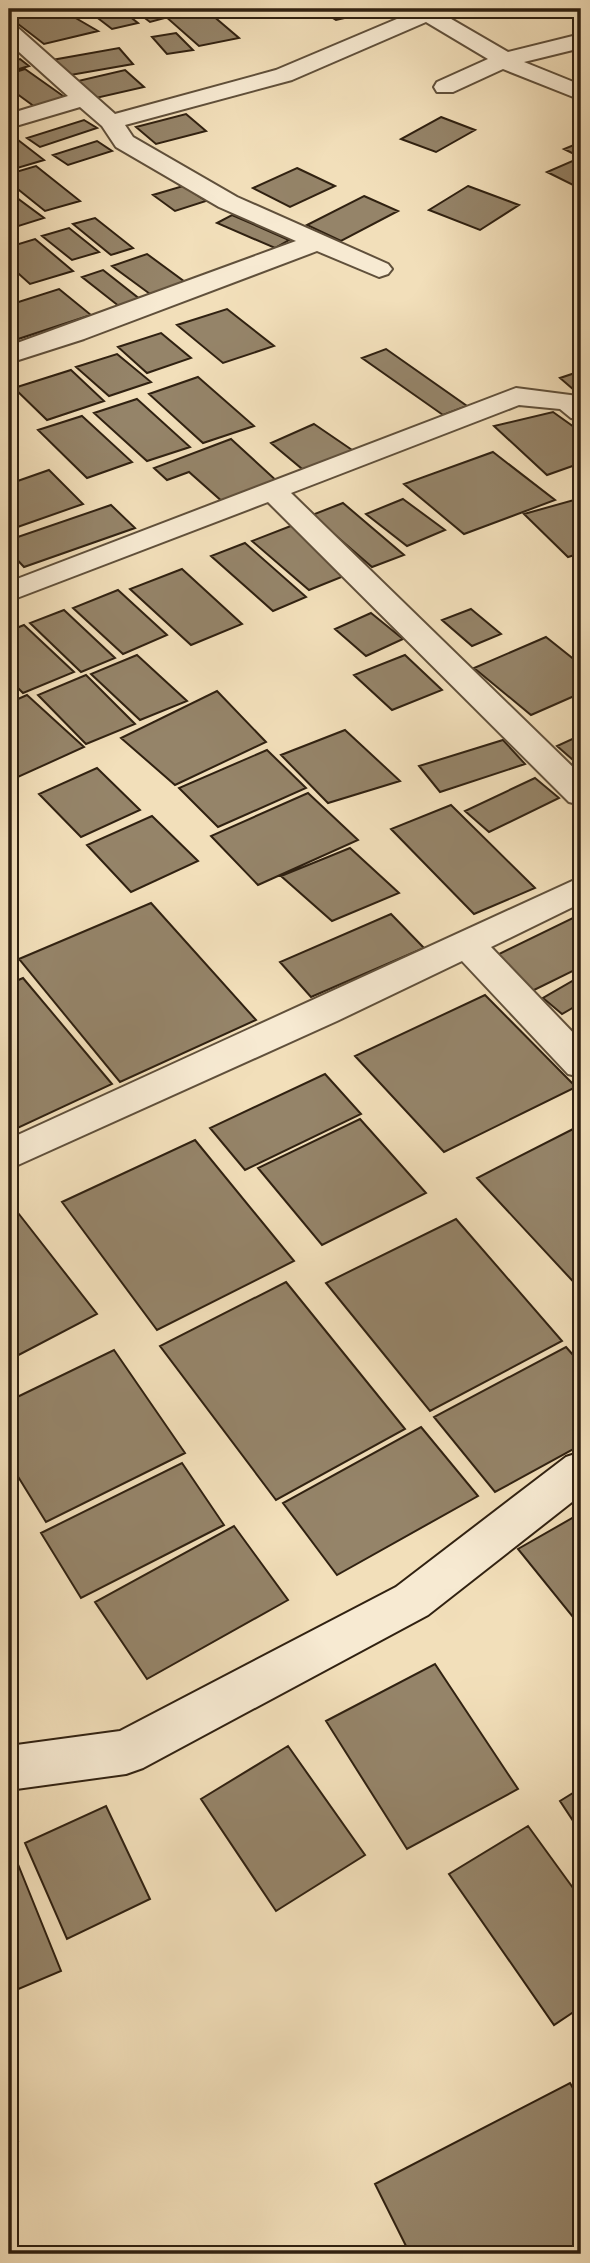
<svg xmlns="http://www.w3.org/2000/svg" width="590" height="2263" viewBox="0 0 590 2263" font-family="'Sorts Mill Goudy',serif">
<rect width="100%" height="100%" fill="#f2dfba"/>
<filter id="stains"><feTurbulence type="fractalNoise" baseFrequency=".00286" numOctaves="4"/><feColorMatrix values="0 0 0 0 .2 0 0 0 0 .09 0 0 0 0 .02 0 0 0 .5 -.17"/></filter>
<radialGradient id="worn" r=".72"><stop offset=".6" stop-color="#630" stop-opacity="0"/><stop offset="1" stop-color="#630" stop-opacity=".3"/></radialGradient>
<!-- building -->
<path fill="#958469" stroke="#302111" stroke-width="2" d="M35 9H60L98 31 44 44 9 17Z
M86 9H120L138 23 112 29Z
M133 9H166L170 12 160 15 165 18 150 22Z
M205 9 239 38 199 46 165 16Z
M318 9H341L353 16 336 20Z
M176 33 193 50 167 54 152 37Z
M119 48 133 64 65 76 52 60Z
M20 59 29 66 9 72V62Z
M25 69 66 98 35 107 9 88V74Z
M125 70 144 87 96 98 78 81Z
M186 114 206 131 156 144 136 127Z
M441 117 475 130 436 152 401 139Z
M84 120 97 128 40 147 27 138Z
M9 133 44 160 14 169 9 165Z
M97 141 112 151 68 165 53 155Z
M581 142 580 157 564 149Z
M577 159 581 161V189L547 172Z
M36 166 80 201 45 211 9 182V174Z
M297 168 335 186 290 207 253 188Z
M183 186 206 201 175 211 153 195Z
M468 186 519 205 480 230 429 210Z
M9 192 44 218 9 229Z
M364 196 398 211 341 241 307 225Z
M232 215 289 240 275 248 217 223Z
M95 218 133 248 111 255 73 224Z
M69 228 99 252 72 260 42 236Z
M35 239 73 271 30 284 9 265V247Z
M147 254 185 282 150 294 112 266Z
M103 270 141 300 120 307 82 277Z
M59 289 91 315 9 342V305Z
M227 309 274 346 223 363 177 325Z
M161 333 191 358 147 373 118 347Z
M386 349 467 406 443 415 362 358Z
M117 354 151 382 109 396 76 367Z
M71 370 104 401 47 420 14 388Z
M581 371V396L560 378Z
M198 377 254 426 203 443 149 394Z
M137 399 190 447 147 461 94 413Z
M553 412 581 432V463L547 475 494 426Z
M82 416 132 462 87 478 38 430Z
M314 424 355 452 307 473 271 443Z
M231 439 279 483 224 503 189 472 167 480 154 468Z
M493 452 555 500 464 534 404 484Z
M49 470 83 504 9 530V484Z
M581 498V553L568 557 524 514Z
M403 499 445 530 407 546 366 514Z
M343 503 404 555 372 567 312 515Z
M111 505 135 528 24 567 9 551V540Z
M296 524 354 572 309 590 252 541Z
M245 543 306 597 273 611 211 556Z
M182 569 242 624 191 645 130 589Z
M118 590 167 635 123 654 73 608Z
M471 609 501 634 472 646 442 620Z
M64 610 115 658 81 672 30 623Z
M371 613 403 639 366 656 335 629Z
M24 625 74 672 23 693 9 679V631Z
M546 637 581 665V693L531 715 474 668Z
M137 655 187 701 140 720 91 674Z
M405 655 442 690 392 710 354 675Z
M86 675 135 724 86 744 38 695Z
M217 691 266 742 175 785 121 738Z
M27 695 84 747 9 781V703Z
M345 730 400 781 328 803 281 755Z
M581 735V767L557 746Z
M503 740 525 764 440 792 419 766Z
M267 750 306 788 218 827 179 788Z
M97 768 140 810 81 837 39 794Z
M535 778 559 798 489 832 465 811Z
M308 793 358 840 258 885 211 836Z
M451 805 535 888 474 914 391 829Z
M152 816 198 861 131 892 87 845Z
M350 848 399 893 332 921 281 876Z
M151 903 256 1020 120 1082 19 959Z
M391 914 424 948 311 997 280 962Z
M581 914V967L532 991 495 956Z
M581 976V1003L562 1014 543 998Z
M23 978 112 1084 9 1132V984Z
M485 995 576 1087 444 1152 355 1056Z
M325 1074 361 1114 245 1170 210 1128Z
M360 1119 426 1193 322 1245 258 1168Z
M581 1125V1290L477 1178Z
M195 1140 294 1261 157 1330 62 1202Z
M15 1209 97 1314 9 1360V1213Z
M456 1219 562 1341 430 1411 326 1283Z
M286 1282 405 1429 276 1500 160 1346Z
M566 1347 581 1364V1445L495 1492 434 1417Z
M114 1350 185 1453 46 1522 9 1462V1401Z
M421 1427 478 1496 337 1575 283 1503Z
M182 1463 224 1525 81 1598 41 1533Z
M581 1513V1627L518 1549Z
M234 1526 288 1600 147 1679 95 1602Z
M435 1664 518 1789 407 1849 326 1721Z
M288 1746 365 1855 276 1911 201 1799Z
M581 1788V1833L560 1801Z
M106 1806 150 1899 67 1939 25 1843Z
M528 1826 581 1899V2007L554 2025 449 1874Z
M9 1842 61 1971 9 1993Z
M570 2083 581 2102V2252L577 2254H410L375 2184Z
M9 2119 18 2141 9 2146Z"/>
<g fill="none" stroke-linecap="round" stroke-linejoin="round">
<!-- street casing -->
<g stroke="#60503b" stroke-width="4">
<path id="street" d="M408 9H434L508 52 581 34V48L524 62 581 85V100L503 69 453 92H437L434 87 437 82 488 59 426 22 292 80 125 125 133 137 237 197 388 264 392 269 388 274 379 277 317 251 84 339 9 363V346L296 241 219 207 116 147 102 126 80 107 9 128V114L68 96 9 43V25L17 27 115 114 276 70 411 13Z
M516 388 578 396 581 399V420L571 418 560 409 519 405 291 493 581 775V805L569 802 268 502 9 601V582Z
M581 877V903L491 947 581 1041V1077L568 1074 462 961 337 1021 9 1169V1139Z"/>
</g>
<!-- secondary casing -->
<g stroke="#302111" stroke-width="4">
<path id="secondary" d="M581 1452V1495L428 1615 143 1768 126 1774 9 1790V1746L120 1731 396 1587 566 1457Z"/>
</g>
<!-- street -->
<use href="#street" fill="#f7ead2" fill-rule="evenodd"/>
<!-- secondary -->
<use href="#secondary" fill="#f7ead2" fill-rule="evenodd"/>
</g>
<!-- margin -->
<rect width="590" height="2263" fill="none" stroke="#f2dfba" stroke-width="35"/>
<rect x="10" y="10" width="569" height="2242" fill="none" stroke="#302111" stroke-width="3.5"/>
<rect x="18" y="18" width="555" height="2228" fill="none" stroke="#302111" stroke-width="2"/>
<rect width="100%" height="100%" filter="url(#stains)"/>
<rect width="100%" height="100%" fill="url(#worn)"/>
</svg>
